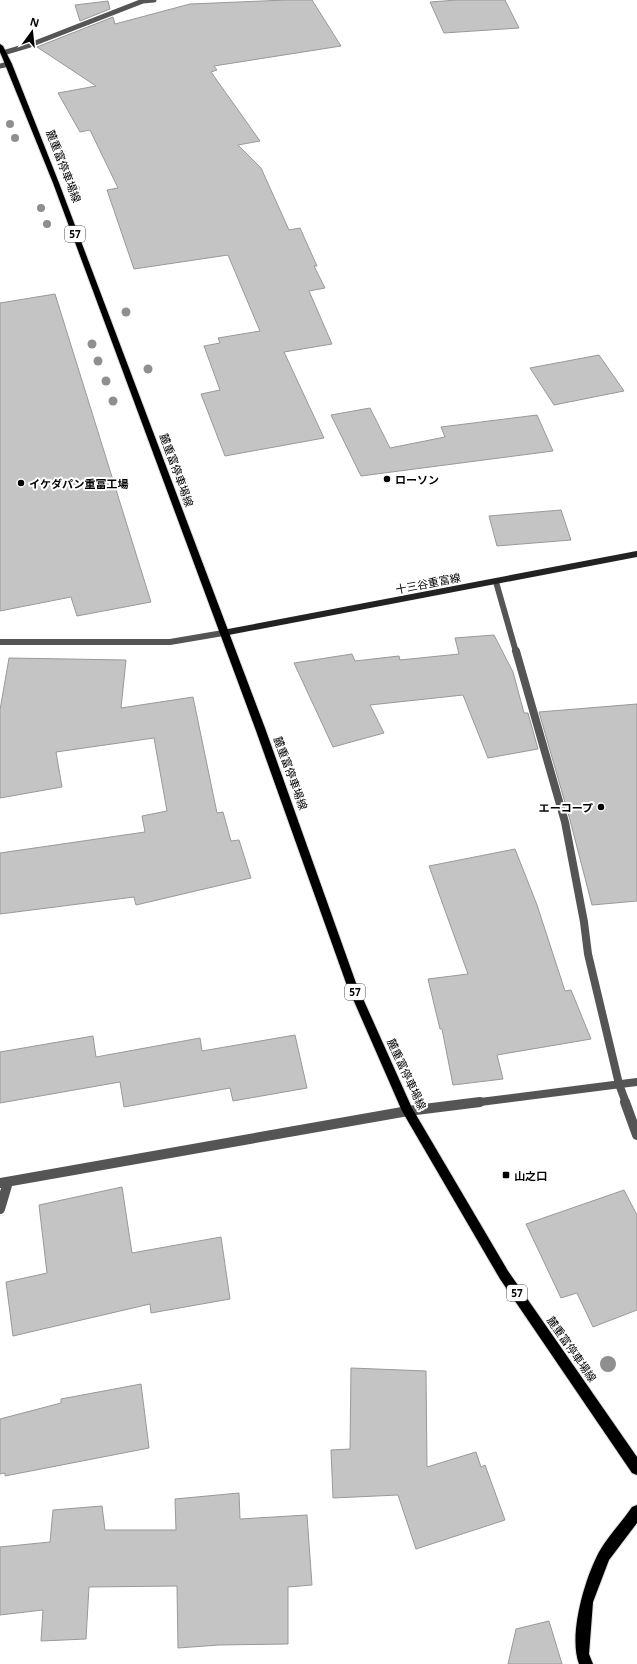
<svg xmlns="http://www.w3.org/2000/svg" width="637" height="1664" viewBox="0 0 637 1664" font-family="'Noto Sans','Noto Sans JP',sans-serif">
<rect width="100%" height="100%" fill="#fff"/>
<!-- building -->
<path fill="#c4c4c4" stroke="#999" d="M287 0H312L341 46 214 66 217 70 211 72 260 141 238 145 261 168 289 230 300 228 317 266H314L325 288 309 291 332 344 284 352 324 438 225 456 201 394 220 390 204 346 220 343 218 338 260 331 228 255 134 269 107 190 118 188 90 130 80 132 58 93 96 86 37 47 113 17 115 24 190 4Z
M457 0H505L519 28 444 33 430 2Z
M108 1 110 9 80 21 75 5Z
M55 294 151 602 77 616 71 597 0 611V303Z
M599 355 624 391 554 405 530 368Z
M370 408 390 448 445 437 441 427 537 415 553 451 361 476 331 415Z
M561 510 571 540 497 546 489 516Z
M494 635 513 672 524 713H528L538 749 488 758 463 695 370 705 384 733 333 747 294 663 352 654 355 661 399 656 400 660 459 654 455 638Z
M9 658 126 660 121 708 193 697 217 813 223 812 231 841 239 840 251 878 136 905 134 897 0 914V853L145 832 142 816 167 811 154 738 56 752 62 787 0 798V710Z
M637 704V901L592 905 570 820 539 712Z
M515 849 537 905 565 991 571 990 591 1039 497 1055 503 1079 453 1085 442 1029H440L428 979 468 974 429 866Z
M295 1035 307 1088 233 1101 230 1088 124 1107 120 1082 0 1103V1052L93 1036 96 1057 200 1038 202 1051Z
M122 1187 132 1253 221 1237 230 1299 151 1313 150 1304 13 1336 6 1282 47 1273 39 1205Z
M624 1190 637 1215V1310L593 1327 577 1293 561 1298 526 1224Z
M351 1368 426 1371 427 1467 476 1452 481 1467 485 1465 505 1520 416 1549 398 1495 333 1498 331 1450 350 1449Z
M141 1384 149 1448 5 1476V1473L0 1474V1419L61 1403V1399Z
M239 1493 240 1519 307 1515 312 1585 288 1587V1644L219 1645 178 1648 177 1586 89 1587 86 1639 41 1641 43 1610 0 1615V1547L50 1542 53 1510 102 1506 105 1530H176L175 1499Z
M549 1621 562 1664H508L516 1629Z"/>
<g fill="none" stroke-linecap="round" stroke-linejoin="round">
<!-- primary casing -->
<g stroke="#dbdbdb" stroke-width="2">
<path id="primary" d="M0 44 3 46 12 64 59 183 265 728 356 983 412 1108 508 1271 637 1457V1475L632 1473 500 1279 402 1111 346 983 255 728 53 183 0 52Z
M637 1505V1523L609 1560 593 1602 589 1654 593 1664H579C568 1635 585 1578 599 1552 608 1536 622 1522 632 1507Z"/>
</g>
<!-- street-far3 -->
<path stroke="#555" stroke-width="5" d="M3 53 30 45 143 1 154 0
M0 66 9 64"/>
<!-- street-far2 -->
<path stroke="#555" stroke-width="6" d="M496 582 516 652
M0 642H170L223 633"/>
<!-- street-far1 -->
<path stroke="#555" stroke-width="8" d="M516 651 565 822 584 922 588 954 619 1084 626 1103
M472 1103 637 1082"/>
<!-- street -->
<path stroke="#555" stroke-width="10" d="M625 1102 637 1135
M0 1183 408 1111 480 1102
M0 1209 8 1182"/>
<!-- secondary -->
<path stroke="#222" stroke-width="6" d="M223 633 637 554"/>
<!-- primary -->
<use href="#primary" fill="#000" fill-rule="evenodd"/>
</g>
<!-- trees -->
<g fill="#8f8f8f">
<circle cx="10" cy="124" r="4"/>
<circle cx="15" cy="138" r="4"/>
<circle cx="62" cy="154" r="4"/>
<circle cx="76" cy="189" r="4"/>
<circle cx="41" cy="208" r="4"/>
<circle cx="47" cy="224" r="4"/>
<circle cx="126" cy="312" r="4.5"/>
<circle cx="92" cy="344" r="4.5"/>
<circle cx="98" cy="361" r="4.5"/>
<circle cx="148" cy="369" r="4.5"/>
<circle cx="106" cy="381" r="4.5"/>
<circle cx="113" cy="401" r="4.5"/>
<circle cx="608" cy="1364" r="8"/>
</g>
<!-- markers -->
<g fill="#000" stroke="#fff" stroke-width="1.5">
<circle cx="387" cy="479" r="4"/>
<circle cx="21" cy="483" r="4"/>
<circle cx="601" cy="807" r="4"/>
<rect x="502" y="1171" width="8" height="8" rx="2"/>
</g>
<g text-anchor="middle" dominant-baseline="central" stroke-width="4" stroke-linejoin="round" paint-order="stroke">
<!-- shield labels -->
<g fill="#fff" stroke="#4c4c4c" stroke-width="1">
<rect x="65" y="226" width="20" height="16" rx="3"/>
<rect x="345" y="984" width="20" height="16" rx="3"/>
<rect x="507" y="1285" width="20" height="16" rx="3"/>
</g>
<g font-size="10" font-weight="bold" fill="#000">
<text x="75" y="234">57</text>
<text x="355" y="992">57</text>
<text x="517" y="1293">57</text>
</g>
<!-- street labels -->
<g font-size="11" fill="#000" stroke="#fff">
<text transform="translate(64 166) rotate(69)">麓重富停車場線</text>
<text transform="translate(177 470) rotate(70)">麓重富停車場線</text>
<text transform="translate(428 583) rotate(-11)">十三谷重富線</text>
<text transform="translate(291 773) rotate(70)">麓重富停車場線</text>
<text transform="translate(407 1074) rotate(65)">麓重富停車場線</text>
<text transform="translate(572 1349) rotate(55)">麓重富停車場線</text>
</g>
<!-- poi labels -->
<g font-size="11" font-weight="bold" fill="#000" stroke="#fff" text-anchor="start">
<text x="395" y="479">ローソン</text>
<text x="29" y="483">イケダパン重富工場</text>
<text x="593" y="807" text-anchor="end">エーコープ</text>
<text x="514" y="1175">山之口</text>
</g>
</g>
<!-- north arrow -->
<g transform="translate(32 32) rotate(15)" stroke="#ffffff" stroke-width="3" paint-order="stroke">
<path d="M0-3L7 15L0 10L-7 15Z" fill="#000000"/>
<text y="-6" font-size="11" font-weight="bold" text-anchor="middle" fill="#000000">N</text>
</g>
</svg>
